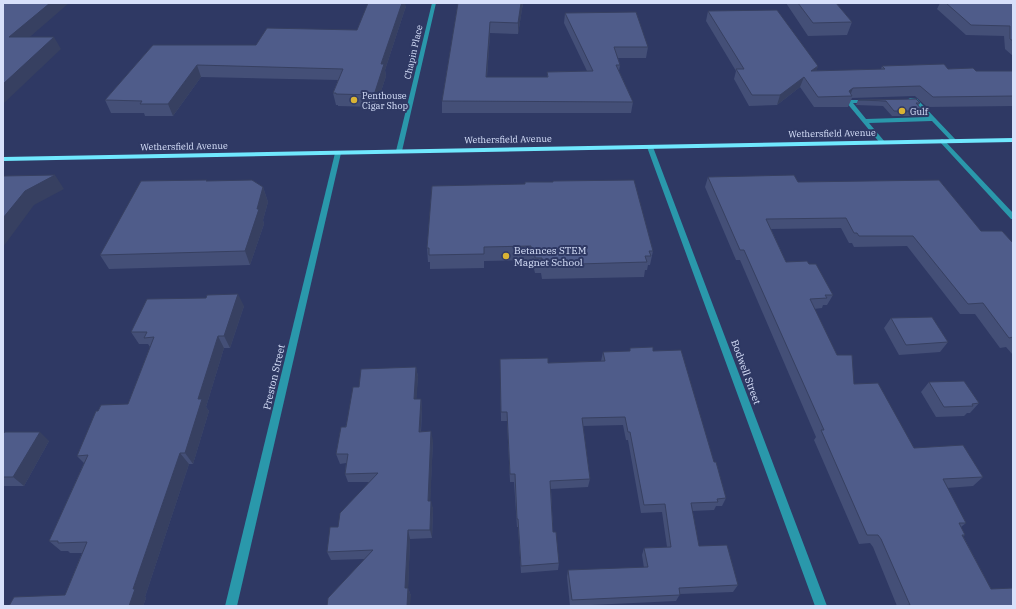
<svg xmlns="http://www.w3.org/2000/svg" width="1016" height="609" viewBox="0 0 1016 609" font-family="'IBM Plex Serif',serif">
<rect width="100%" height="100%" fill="#2f3964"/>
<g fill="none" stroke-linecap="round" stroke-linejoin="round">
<!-- service -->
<path fill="#2a98ab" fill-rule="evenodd" d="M910 98 917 99 956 140V142H952L932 121 869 123 885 142 882 144 880 143 846 102 849 100H871L872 101 869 103H853L866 119 928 117 913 102 908 101 907 100Z"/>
<!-- minor -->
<path fill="#2a98ab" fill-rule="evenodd" d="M432 3H436L402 151 399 153 396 151Z
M942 139 944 140 1013 213V219H1011L940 142V140Z
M650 145 653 147 827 606H815L647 147Z"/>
<!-- tertiary -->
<path fill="#2a98ab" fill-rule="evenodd" d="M338 151 341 153 237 606H225L335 153Z"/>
<!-- primary -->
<path fill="#70e8fe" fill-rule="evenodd" d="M1013 138V142L3 161V157Z"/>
</g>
<!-- wall -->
<path fill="#444f77" d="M458 3H523L518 34 490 33 487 77H547V72L587 71 564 23 565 13 648 47 646 58H618L620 65 619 71 633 102 631 113H442V101Z
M786 3H836L852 22 847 35 808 36Z
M940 3H1013V56L1005 49 1004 36 966 35 937 9Z
M406 6 385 70 386 76 376 107 338 106V105H336L333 93 338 80 201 77 173 116H145L144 113H111L105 100 153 45H256L357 30Z
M708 11 818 66 816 71 881 69 882 66 948 69 976 71H1013V106L927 107 915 96 852 98 848 107H814L800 87 777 105 749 106 734 79 736 71 706 21Z
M858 100 920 103 918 106 923 111 920 116H892L883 106 856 105Z
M708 177 798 182 981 231 1013 243V355L1006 347 1000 348 975 314H960L907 246 854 247 852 243H849L841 228 771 229 786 262 809 264 833 295 827 305H823L822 308 814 309 837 355 854 384 914 448 983 477 973 486 947 488 966 523 961 527 965 535 963 536 991 589 1013 606H897L873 547 870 543 859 544 814 440 816 437 740 260H736L705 187Z
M432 186 653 251 650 265H648L647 270H645L644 277 542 279 541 273H535L534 269H531L530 260 484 261V268L430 269V262H428L427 248Z
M263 187 268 202 263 220 264 224 250 265 109 269 100 255Z
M244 306 230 348H224L206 407 209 411 193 464H189L145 597 146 598 143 606H9L65 595 82 553H70L68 551H61L49 541 84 463 77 456 128 404 150 347 148 344H139L131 332Z
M891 318 948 342 940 352 899 355 884 328Z
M630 348 653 351 714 462 726 498 722 506H716L714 510 692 511 699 546 738 585 733 592 680 594 676 601 570 606 567 577 568 570 644 568 642 555 644 548 667 547 662 512 641 513 628 440H626L623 425 583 426 590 479 588 487 551 489 553 532 559 563 558 570 521 573 518 527H517L514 482H510L507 421H501L500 359 548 363 601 361 603 352 630 351Z
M416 367 418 377 416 399H421L422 409 421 432 433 441 430 501 433 509 432 538 410 539 408 588 411 596 365 559 331 560 327 552 338 527 369 482H348L345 474 346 463 340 464 336 454 359 387Z
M929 382 979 403 970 413H967L964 416 936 417 921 392Z
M3 434 49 441 24 486H3Z"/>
<!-- shaded-wall -->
<path fill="#374061" d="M50 3H69L16 49 9 37Z
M402 3H405L406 6 385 70 386 76 376 107 374 95 381 64Z
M521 3H523L518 34V23Z
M490 22V33L486 88V77Z
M54 37 61 49 3 104V84Z
M197 65 201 77 173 116 168 104Z
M818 66 815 76 811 71Z
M804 77 800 87 777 105 780 95Z
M853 88 850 96 849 91Z
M55 175 64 189 34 205 3 247V218L25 191Z
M263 187 268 202 263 220 264 224 250 265 245 251Z
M238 294 244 306 230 348 224 336Z
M218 336 224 348 206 407 209 411 193 464 185 453 198 399Z
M416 367 418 377 416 409 414 399Z
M421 399 422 409 420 441 419 432Z
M431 431 433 441 430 510 428 501Z
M40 432 49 441 24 486 13 477Z
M180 453 189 464 145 597 146 598 143 606H129L133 589Z
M431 501 433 509 432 538 430 530Z
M408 530 410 539 408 594V588L411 596 410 606H407L405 588Z"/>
<!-- building -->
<path fill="#4f5c8a" stroke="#374061" d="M3 3H50L9 37H54L3 84Z
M368 3H402L381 64H384L374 95 336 94V93H333L343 69 197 65 168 104H140L142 101 105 100 153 45H256L267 28 357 30Z
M458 3H521L518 23 490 22 486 77H548L547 72 593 71 565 13 636 12 648 47H614L620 65H616L633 102 442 101Z
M798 3H836L852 22 813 23Z
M946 3H1013V41L1010 39V26L971 25Z
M777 10 818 66 811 71 885 69 882 66 944 64 948 69 973 68 976 71H1013V96L933 97 920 86 853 88 849 91 852 96 818 97 804 77 780 95H752L736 69H744L708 11Z
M916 99 920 103H916L923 111H894L886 101 858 100Z
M55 175 25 191 3 218V176Z
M794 175 798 182 939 180 981 231H1002L1013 243V337L1009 338 983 303 968 304 913 236H859L857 233H854L846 218 766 219 786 262 807 261 809 264H816L833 295H825L827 298 810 299 837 355H852L854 384 878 383 914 448 963 445 983 477 943 479 966 523H959L965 535H962L991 589 1013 588V606H903L910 605 881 539 878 535H867L821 430H824L744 250H740L708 177Z
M207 180 206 181 252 180 263 187 257 209H259L245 251 100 255 141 181Z
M634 180 653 251H649L651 256H645L647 262 543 265 542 258H535V254H531V246L484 247V254L429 255V248H427L432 186 525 184V182H553V181Z
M238 294 224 336H218L198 399H202L185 453H180L133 589H135L129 606H9L14 597 65 595 87 542 58 543V541H49L88 455 77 456 96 411H98L101 405 128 404 154 337 144 338 147 332H131L147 299 206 298 207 295Z
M932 317 948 342 906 345 891 318Z
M653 347V351L681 350 714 462H716L726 498 717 499 718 502 691 503 699 546 727 545 738 585 679 588 680 595 572 600 568 570 648 567 644 548 671 547 665 504 644 505 630 432H628L625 417 582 418 590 479 550 481 553 532H556L559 563 521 566 518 519H517L515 474H510L507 412H501L500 359 548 358V363L605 361 603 352 630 351V348Z
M416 367 414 399H421L419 432 431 431 428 501H431L430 528V530H408L405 588H408L407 606H327L328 598 373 550 327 552 330 527H338L340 513 378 473 345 474 348 454H336L341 427H346L353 387H359L361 369Z
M964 381 979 403 972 404 973 406 944 407 929 382Z
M5 432H40L13 477H3V434Z"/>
<!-- markers -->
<g fill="#d9b334" stroke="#2f3964" stroke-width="1.5">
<circle cx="354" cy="100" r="4"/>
<circle cx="902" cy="111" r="4"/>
<circle cx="506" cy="256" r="4"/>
</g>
<g text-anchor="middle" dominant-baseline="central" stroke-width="4" stroke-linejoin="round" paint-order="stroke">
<!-- far-street labels -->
<g font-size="9" fill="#d7e0fa" stroke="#2f3964">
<text transform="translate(413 52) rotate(-77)">Chapin Place</text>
<text transform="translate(832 133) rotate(-1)">Wethersfield Avenue</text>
<text transform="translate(508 139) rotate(-1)">Wethersfield Avenue</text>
<text transform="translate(184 146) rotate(-1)">Wethersfield Avenue</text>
</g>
<!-- far-poi labels -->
<g font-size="9" fill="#d7e0fa" stroke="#2f3964" text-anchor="start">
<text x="362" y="95">Penthouse<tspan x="362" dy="10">Cigar Shop</tspan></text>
<text x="910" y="111">Gulf</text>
</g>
<!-- poi labels -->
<g font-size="10" fill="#d7e0fa" stroke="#2f3964" text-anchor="start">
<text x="514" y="250">Betances STEM<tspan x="514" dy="12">Magnet School</tspan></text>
</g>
<!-- street labels -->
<g font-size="10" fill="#d7e0fa" stroke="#2f3964">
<text transform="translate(746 372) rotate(70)">Bodwell Street</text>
<text transform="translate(274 377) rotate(-77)">Preston Street</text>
</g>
</g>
<!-- border -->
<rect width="1016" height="609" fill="none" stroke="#d7e0fa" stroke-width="8"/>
</svg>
